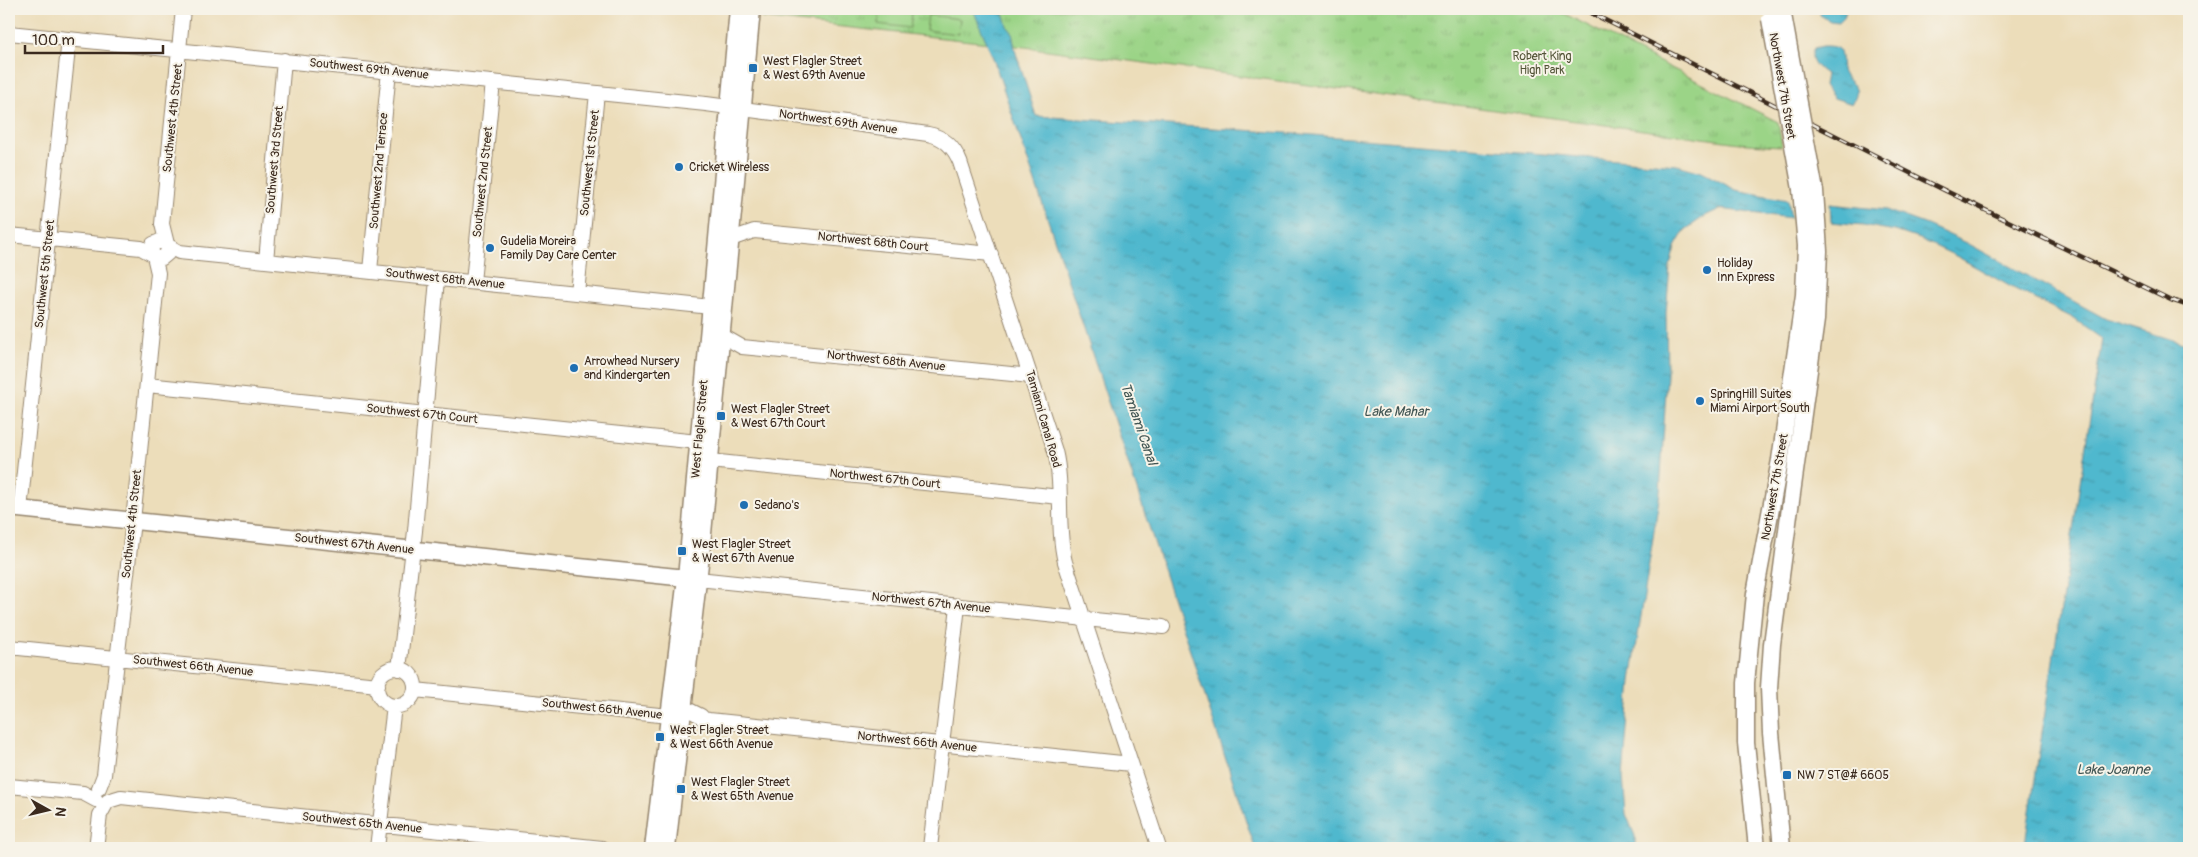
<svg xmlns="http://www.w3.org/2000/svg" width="2198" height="857" viewBox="0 0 2198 857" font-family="Pangolin,sans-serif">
<defs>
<pattern id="park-tufts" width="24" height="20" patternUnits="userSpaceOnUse" patternTransform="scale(1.25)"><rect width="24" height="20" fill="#9bd487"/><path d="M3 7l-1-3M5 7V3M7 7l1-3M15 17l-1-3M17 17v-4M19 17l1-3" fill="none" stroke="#86b674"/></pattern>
<pattern id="water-ripples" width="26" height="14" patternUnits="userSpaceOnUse" patternTransform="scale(1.25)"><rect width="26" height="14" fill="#50b8ce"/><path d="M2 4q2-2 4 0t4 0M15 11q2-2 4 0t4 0" fill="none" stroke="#4496a7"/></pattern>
</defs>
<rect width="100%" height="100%" fill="#f7f3e8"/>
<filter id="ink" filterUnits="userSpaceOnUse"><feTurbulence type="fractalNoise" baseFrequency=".02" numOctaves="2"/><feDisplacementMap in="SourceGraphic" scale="10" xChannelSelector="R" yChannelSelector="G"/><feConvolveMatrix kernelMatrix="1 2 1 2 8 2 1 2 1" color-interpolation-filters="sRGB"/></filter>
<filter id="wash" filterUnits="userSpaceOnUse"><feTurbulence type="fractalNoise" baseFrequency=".0096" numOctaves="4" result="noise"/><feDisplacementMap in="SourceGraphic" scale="20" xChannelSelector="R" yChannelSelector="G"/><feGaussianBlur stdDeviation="1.12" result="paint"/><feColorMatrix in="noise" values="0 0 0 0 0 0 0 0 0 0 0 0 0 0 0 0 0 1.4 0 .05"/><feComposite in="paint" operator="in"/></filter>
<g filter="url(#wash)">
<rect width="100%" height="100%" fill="#ecddba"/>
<!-- park -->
<path fill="url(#park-tufts)" stroke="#6b7f52" d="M762 9H1555L1778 122 1782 146 1747 144 1025 47 761 18Z"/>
<!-- pitch -->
<path fill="#9bd487" stroke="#6b7f52" d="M880 10 912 13 910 28 878 24Z
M928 15 960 19 958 34 926 30Z"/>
<!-- water -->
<path fill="url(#water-ripples)" stroke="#467176" d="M973 9H1002L1007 26 1012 32 1015 50 1036 116 1301 134 1677 165 1702 172 1736 190 1788 200 1791 218 1720 209 1705 216 1685 230 1675 247 1670 266 1666 313 1667 374 1660 492 1631 681 1623 776 1626 814 1635 836V848H1255L1050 226 993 58Z
M1820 9H1847L1844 17 1839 22 1830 21 1820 15Z
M1823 46C1828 46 1836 46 1839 50 1842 55 1841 64 1842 70 1846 85 1865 83 1852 104L1834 98 1824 86 1826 74C1817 68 1808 60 1814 48Z
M1830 204 1886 210 1927 225 1967 243 2106 319 2189 345V848H2020L2025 844 2102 339 2073 318 2013 288 1958 257 1922 240 1895 231 1863 225 1831 222Z"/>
</g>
<g filter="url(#ink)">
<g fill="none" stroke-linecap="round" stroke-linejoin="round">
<!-- minor casing -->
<g stroke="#94846c" stroke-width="16">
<path id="minor" d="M9 33 706 104 928 134C944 137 954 147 960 162L1055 451C1064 488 1056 525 1065 562L1159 848
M9 235 141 248 152 254
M731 239 754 231 991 254
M167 244 162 224 183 9
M168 247V253L162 258H156L151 252 153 244 160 241 179 252 711 307
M266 261 284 60
M370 271 389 70
M473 282 493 82
M577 293 597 93
M721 335 742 347 1031 376
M147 385 698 442
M710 461 1060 497
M20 510 69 39
M698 579 1163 627
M9 647 378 685
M377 687a19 19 0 1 1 38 0a19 19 0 1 1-38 0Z
M399 669 415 531 437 279
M415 690 669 716
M683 707 701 716 703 719 709 720 1131 764
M9 786 83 793 96 800
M99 788 104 775 133 521 158 273 154 256
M108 801 121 797 602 848
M96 848 100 815 107 802
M377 848 394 706
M930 848 958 606"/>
</g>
<!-- major casing -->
<g stroke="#94846c" stroke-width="19">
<path id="major" d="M9 508 696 579
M653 848 686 578 738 9
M667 848 701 555 752 9
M1757 848 1746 743V683L1755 594 1780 460 1804 295 1806 246 1801 189
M1782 848 1771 733 1769 688 1772 644 1789 515 1816 320 1819 251 1815 191"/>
</g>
<!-- minor -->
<use href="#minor" stroke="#fff" stroke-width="14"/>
<!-- major -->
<use href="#major" stroke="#fff" stroke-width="16"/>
<!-- rail casing -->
<g stroke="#3b2a1e" stroke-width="4.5">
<path id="rail" d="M1583 9 1946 191 2171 300 2189 306"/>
</g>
<!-- rail -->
<use href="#rail" stroke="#f7f3e8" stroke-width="2.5" stroke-dasharray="8" stroke-linecap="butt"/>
<!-- major-bridge casing -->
<g stroke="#94846c" stroke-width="19" stroke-linecap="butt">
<path id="major-bridge" d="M1783 15 1815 191
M1770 19 1801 189"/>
</g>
<!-- major-bridge -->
<use href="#major-bridge" stroke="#fff" stroke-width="16"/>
</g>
</g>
<!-- markers -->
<g fill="#1f6fb2" stroke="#f7f3e8" stroke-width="2">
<rect x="748" y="63" width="10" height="10" rx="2.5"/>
<circle cx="679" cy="167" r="5"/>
<circle cx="490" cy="248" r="5"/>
<circle cx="1707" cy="270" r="5"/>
<circle cx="574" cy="368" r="5"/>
<circle cx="1700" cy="401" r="5"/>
<rect x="716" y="411" width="10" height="10" rx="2.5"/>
<circle cx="744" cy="505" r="5"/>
<rect x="677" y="546" width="10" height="10" rx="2.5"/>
<rect x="655" y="732" width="10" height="10" rx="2.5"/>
<rect x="1782" y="770" width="10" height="10" rx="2.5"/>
<rect x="676" y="784" width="10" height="10" rx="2.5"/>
</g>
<g text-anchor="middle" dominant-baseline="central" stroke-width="4" stroke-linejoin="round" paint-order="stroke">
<!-- park labels -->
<g font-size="12" fill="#535438" stroke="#f7f3e8">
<text x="1542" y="56">Robert King<tspan x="1542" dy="14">High Park</tspan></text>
</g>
<!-- poi labels -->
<g font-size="12" fill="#3b2a1e" stroke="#f7f3e8" text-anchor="start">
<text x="763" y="61">West Flagler Street<tspan x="763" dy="14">&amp; West 69th Avenue</tspan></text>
<text x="689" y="167">Cricket Wireless</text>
<text x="500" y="241">Gudelia Moreira<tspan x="500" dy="14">Family Day Care Center</tspan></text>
<text x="1717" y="263">Holiday<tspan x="1717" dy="14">Inn Express</tspan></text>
<text x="584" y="361">Arrowhead Nursery<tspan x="584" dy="14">and Kindergarten</tspan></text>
<text x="1710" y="394">SpringHill Suites<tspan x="1710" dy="14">Miami Airport South</tspan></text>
<text x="731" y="409">West Flagler Street<tspan x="731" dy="14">&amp; West 67th Court</tspan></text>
<text x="754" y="505">Sedano's</text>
<text x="692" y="544">West Flagler Street<tspan x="692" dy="14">&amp; West 67th Avenue</tspan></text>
<text x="670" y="730">West Flagler Street<tspan x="670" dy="14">&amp; West 66th Avenue</tspan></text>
<text x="1797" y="775">NW 7 ST@# 6605</text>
<text x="691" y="782">West Flagler Street<tspan x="691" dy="14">&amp; West 65th Avenue</tspan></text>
</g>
<!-- street labels -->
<g font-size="12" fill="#3b2a1e" stroke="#f7f3e8">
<text transform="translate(369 69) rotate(6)">Southwest 69th Avenue</text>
<text transform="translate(1782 86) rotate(80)">Northwest 7th Street</text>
<text transform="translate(173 118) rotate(-84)">Southwest 4th Street</text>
<text transform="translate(838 122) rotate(8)">Northwest 69th Avenue</text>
<text transform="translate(275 160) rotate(-85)">Southwest 3rd Street</text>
<text transform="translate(590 163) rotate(-84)">Southwest 1st Street</text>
<text transform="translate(379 171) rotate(-85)">Southwest 2nd Terrace</text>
<text transform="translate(483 182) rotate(-84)">Southwest 2nd Street</text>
<text transform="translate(873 242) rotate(6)">Northwest 68th Court</text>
<text transform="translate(45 274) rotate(-84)">Southwest 5th Street</text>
<text transform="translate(445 279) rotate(6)">Southwest 68th Avenue</text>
<text transform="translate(886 361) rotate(6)">Northwest 68th Avenue</text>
<text transform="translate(422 414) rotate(6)">Southwest 67th Court</text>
<text transform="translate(1043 419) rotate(74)">Tamiami Canal Road</text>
<text transform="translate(700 429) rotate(-85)">West Flagler Street</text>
<text transform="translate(885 479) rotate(6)">Northwest 67th Court</text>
<text transform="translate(1775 487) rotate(-80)">Northwest 7th Street</text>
<text transform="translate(132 524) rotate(-84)">Southwest 4th Street</text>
<text transform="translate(354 544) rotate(6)">Southwest 67th Avenue</text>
<text transform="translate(931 603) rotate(6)">Northwest 67th Avenue</text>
<text transform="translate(193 666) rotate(6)">Southwest 66th Avenue</text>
<text transform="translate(602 709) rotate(6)">Southwest 66th Avenue</text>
<text transform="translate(917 742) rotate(6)">Northwest 66th Avenue</text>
<text transform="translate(362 823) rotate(6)">Southwest 65th Avenue</text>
</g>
<!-- water labels -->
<g font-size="14" font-style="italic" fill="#415553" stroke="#f7f3e8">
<text x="1396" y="411">Lake Mahar</text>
<text transform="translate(1139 424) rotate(71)">Tamiami Canal</text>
<text x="2113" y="769">Lake Joanne</text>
</g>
</g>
<!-- margin -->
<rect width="2198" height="857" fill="none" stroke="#f7f3e8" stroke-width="30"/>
<!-- north arrow -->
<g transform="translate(48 810) rotate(98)" stroke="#f7f3e8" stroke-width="4" paint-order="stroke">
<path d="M0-4L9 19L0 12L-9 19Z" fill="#3b2a1e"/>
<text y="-8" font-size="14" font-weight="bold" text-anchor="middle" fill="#3b2a1e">N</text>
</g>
<!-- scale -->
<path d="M25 45v8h138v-8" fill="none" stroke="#3b2a1e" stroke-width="2.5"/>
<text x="32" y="45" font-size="15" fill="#3b2a1e" stroke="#f7f3e8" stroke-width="4" paint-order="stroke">100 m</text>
</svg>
